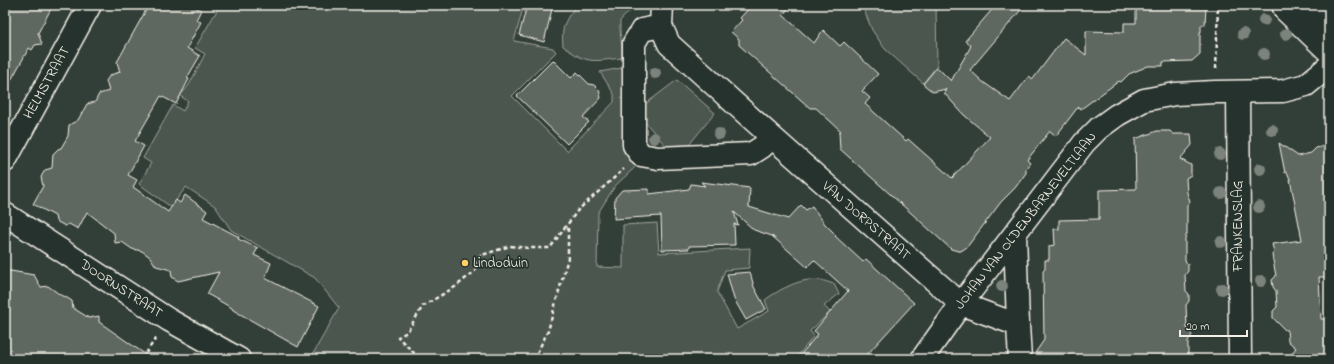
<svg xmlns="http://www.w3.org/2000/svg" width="1334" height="364" viewBox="0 0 1334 364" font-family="'Indie Flower',sans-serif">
<rect width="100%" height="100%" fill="#323e38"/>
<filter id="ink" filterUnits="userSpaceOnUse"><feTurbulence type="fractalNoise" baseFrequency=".025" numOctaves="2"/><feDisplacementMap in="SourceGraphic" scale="8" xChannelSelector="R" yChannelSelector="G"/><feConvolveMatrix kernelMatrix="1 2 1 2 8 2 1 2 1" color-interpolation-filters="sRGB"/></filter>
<g filter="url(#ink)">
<!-- green -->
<path fill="#4c564f" stroke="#a0a49c" d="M220 5H524L514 41 553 48 556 52 512 96 567 151 614 102V94L600 72 632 66 646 157 615 186 598 213 597 267 623 268V225L657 223 659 253 750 248 749 268 725 270 717 292 737 329 769 311 765 300C780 289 802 277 821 280 825 281 830 283 834 284L839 294 824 306 830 312 810 331 814 336 795 359H310L339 308 315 278 231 230 215 206 186 187 171 207 139 184 151 163 143 158 173 105 183 111 188 101 180 96 189 85 205 54 195 48Z
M577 5H635L620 21C619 33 623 46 622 58 593 61 588 65 563 46 561 26 565 20 577 5Z
M862 5H936L937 66 923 83 885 49 872 30Z
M677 80 715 113 688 146H666L644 121V105Z"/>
<!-- building -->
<path fill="#5f6861" stroke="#f4f1e8" d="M5 5H53L38 33 42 44 35 45 32 50 29 48 5 91Z
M162 5H192L201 10 196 20 201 22 187 48 200 56 187 78 189 79 176 104 161 96 135 141 144 146 128 175 137 180 133 187 168 212 176 200 180 203 185 195 207 211 203 218 239 237 238 239 258 248 254 255 271 263 265 278 319 306 298 347 233 310 232 308 207 294 219 272 178 281 172 277 171 270 156 266 150 257 142 251 132 249 122 242 115 243 114 233 87 212 78 229 69 224 65 226 56 221 55 216 33 204 43 186 41 177 45 170 52 168 53 154 58 149 61 148 68 136 69 125 78 120 87 104 95 102 99 94 109 91 106 81 110 75 120 72 117 62 146 10Z
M527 5H535L552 9 544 42 519 35Z
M752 5H791L783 15 814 43 823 30 840 46 844 42 878 74 862 91 870 98 865 104 906 141 908 139 952 178 990 137 964 115 944 93 946 89 933 92 923 84 937 67 951 81 971 46 965 41 996 5H1025L970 70 983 82 1010 101 1029 76 1033 79 1064 38 1086 55V31L1124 32V23H1136V5H1205L1206 7 1205 25H1201V32H1200V54L1192 61 1163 62V66H1148L1129 74 1121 82 1119 81 1081 109 1078 107 1056 136 1050 131 1027 160 1030 163 1026 168V173L1015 188 1001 202 967 247 961 251H958L951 249 840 149 839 132 841 131 816 108H810L739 45V39L731 32 742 20 740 18Z
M553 60 571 78 577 72 589 84 594 85 599 90 601 98 583 117 589 122 567 144 517 96Z
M1157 131H1170L1173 134H1191L1192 145 1180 159 1191 165V175L1186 178 1187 193 1190 201 1187 205V234L1185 238V261L1188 264V271L1185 275 1186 291 1189 294V301L1186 305 1187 328 1192 335 1188 341V359H1094V357H1071L1067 353H1035L1044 340 1043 271 1045 269V260H1049V246L1055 245 1054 229H1059V220L1099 219V190L1136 189 1135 139Z
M1279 143 1298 156 1311 153 1316 148 1329 145V212L1326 213 1329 229V277H1319L1321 319H1329V359H1287L1296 348 1288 341 1287 330H1285L1273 318V311L1277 307 1276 291 1273 287 1272 280 1276 276 1272 255 1274 252 1272 244 1302 240 1290 179 1287 172 1285 173Z
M701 182 750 188 749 207 788 219 801 205 806 210 812 206 825 224 836 235 835 236 863 262 866 259 914 303 863 359H797L818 334 814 331 848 291 814 260 807 267 772 236 754 230 734 212 738 225 734 224 735 245 689 246V249L662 250 661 216 614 219 615 198 622 190 649 189V194L689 189 691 184 705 186Z
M5 270 34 275 41 287 48 286 62 296H64L72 301 73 308 89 318 99 316V322L152 359H5Z
M750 272 754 287 766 309 746 320 734 299 727 274Z"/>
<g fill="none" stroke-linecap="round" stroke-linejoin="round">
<!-- minor casing -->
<g stroke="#f4f1e8" stroke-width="25">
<path id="minor" d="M662 5 661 26 669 44 772 137 961 304 1018 325
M1283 5 1285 10 1329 52
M1300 5 1329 28
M661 26 642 30 634 43V145L641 155 658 158 751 154 762 147 772 137
M1238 92 1240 359
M5 161 90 5
M5 214 169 320 239 359
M1015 233 1018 325 1020 359
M922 359 961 304 1084 143 1099 128 1117 115 1144 100 1175 94 1215 92 1283 91 1306 85 1329 66"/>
</g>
<!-- path -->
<path stroke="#f4f1e8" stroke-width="2.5" stroke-dasharray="4 3" stroke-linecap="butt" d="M1216 69 1218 5
M142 359 156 338
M418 359C417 354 403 343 398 337L407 332 423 306 455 287 475 271 479 256 510 246 529 248H550L578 210 624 169
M534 359 548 331 568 258V226"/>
<!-- minor -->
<use href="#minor" stroke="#26332d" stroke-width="22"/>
</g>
<!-- trees -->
<g fill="#7c837b">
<circle cx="1264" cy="20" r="6"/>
<circle cx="1243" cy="34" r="6"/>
<circle cx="1286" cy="34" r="6"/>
<circle cx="1264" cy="54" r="6"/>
<circle cx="655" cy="73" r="6"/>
<circle cx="1272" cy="130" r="6"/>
<circle cx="719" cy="134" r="6"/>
<circle cx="654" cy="138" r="6"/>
<circle cx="1220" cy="154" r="6"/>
<circle cx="1260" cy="169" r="6"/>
<circle cx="1221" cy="193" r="6"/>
<circle cx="1259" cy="207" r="6"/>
<circle cx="1221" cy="242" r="6"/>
<circle cx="1261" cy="281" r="6"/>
<circle cx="1002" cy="286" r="6"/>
<circle cx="1222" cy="289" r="6"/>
</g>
</g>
<!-- markers -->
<circle fill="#ffd166" stroke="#26332d" stroke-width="1.5" cx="465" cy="263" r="4"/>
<g text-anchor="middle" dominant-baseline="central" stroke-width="3.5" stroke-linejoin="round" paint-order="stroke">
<!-- street labels -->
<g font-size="14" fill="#f4f1e8" stroke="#26332d">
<text transform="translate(47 83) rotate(-61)">HELMSTRAAT</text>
<text transform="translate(866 221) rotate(41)">VAN DORPSTRAAT</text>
<text transform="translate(1026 221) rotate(-52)">JOHAN VAN OLDENBARNEVELTLAAN</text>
<text transform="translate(1238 226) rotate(-90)">FRANKENSLAG</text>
<text transform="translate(121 289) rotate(33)">DOORNSTRAAT</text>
</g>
<!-- poi labels -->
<g font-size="14" fill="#f4f1e8" stroke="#26332d" text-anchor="start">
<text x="473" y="263">Lindoduin</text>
</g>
</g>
<!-- margin -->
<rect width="1334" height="364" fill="none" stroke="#26332d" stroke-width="20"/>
<rect x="10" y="10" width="1314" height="344" fill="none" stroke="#f4f1e8" stroke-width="1.5" filter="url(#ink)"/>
<!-- scale -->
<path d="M1180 330v6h67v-6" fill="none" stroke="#f4f1e8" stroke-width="2"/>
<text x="1186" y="330" font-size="12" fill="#f4f1e8" stroke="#26332d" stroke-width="3" paint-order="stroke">20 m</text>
</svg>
